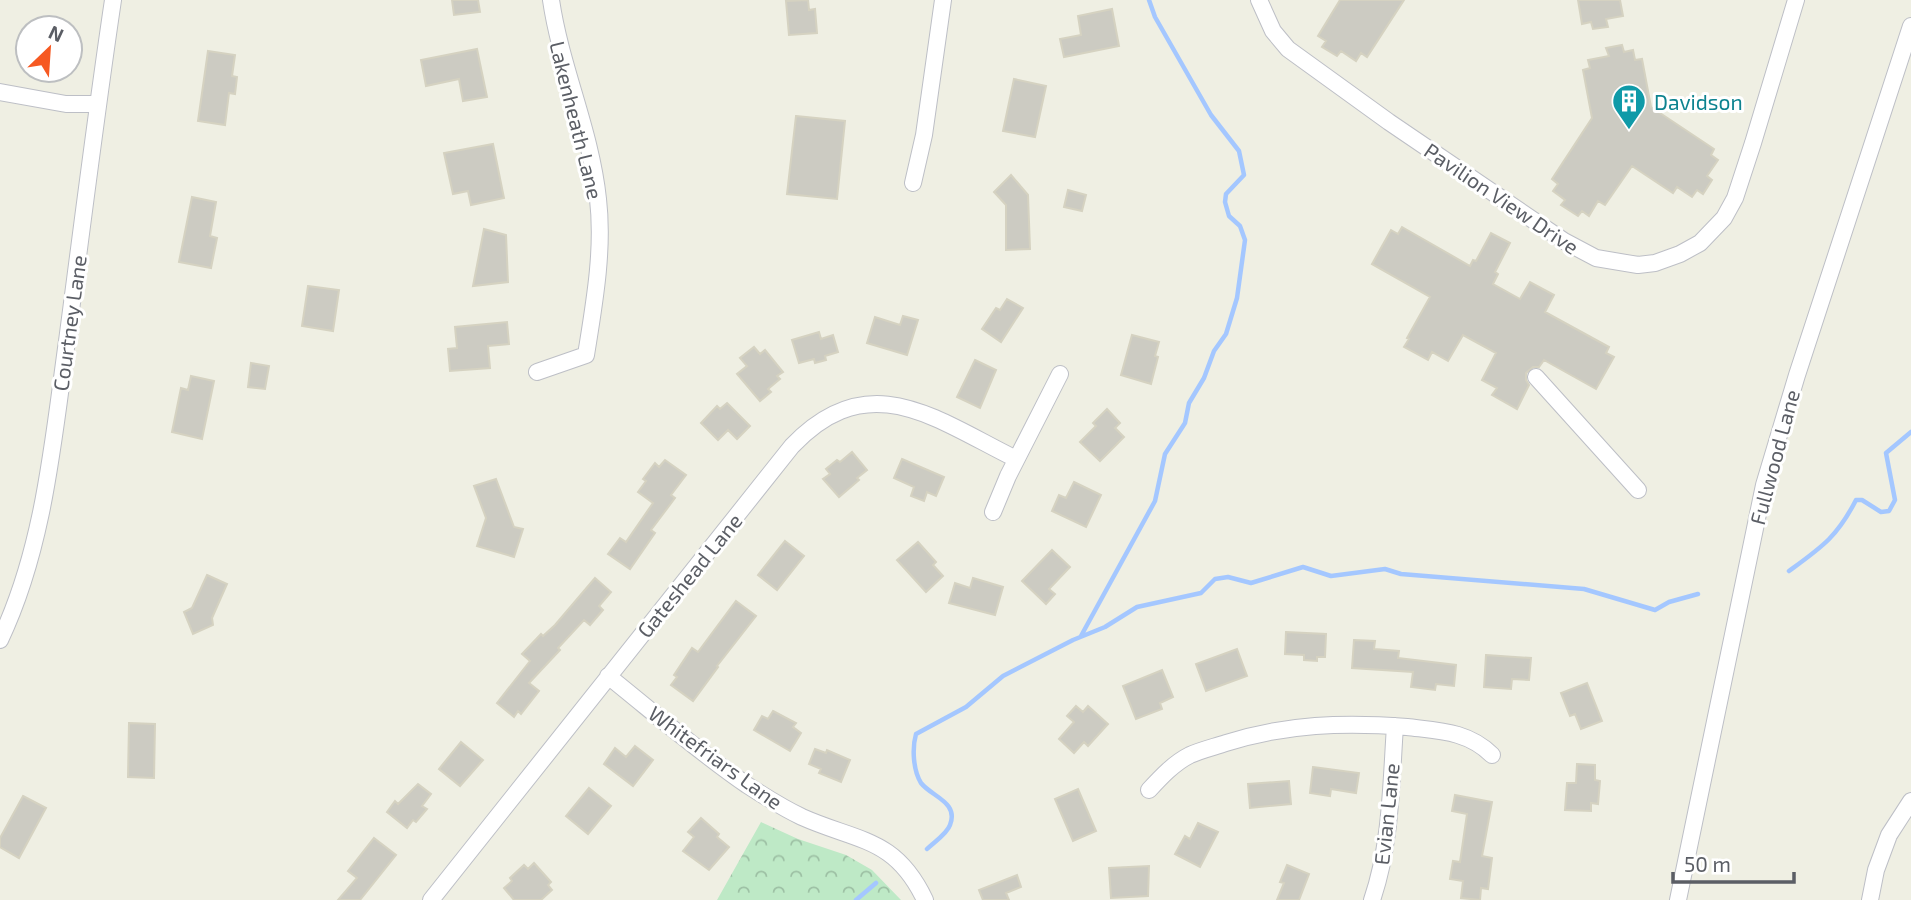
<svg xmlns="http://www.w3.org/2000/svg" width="1911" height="900" viewBox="0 0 1911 900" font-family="'Exo 2',sans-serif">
<defs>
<pattern id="forest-crowns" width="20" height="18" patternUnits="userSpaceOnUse" patternTransform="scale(1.75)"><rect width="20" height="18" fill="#bee9c6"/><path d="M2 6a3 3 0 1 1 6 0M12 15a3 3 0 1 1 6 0" fill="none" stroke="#9dc0a4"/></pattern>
</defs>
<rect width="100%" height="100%" fill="#efefe3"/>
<!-- forest -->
<path fill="url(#forest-crowns)" d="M761 822 798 839 846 855 872 870 901 900H717Z"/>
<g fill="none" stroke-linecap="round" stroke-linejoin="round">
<!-- stream -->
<path stroke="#a4c7ff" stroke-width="4.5" d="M1789 571C1822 547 1837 537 1856 500H1862L1881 512 1889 511 1895 500 1886 453 1911 432
M1081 636 1155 501 1165 454 1185 423 1189 403 1204 378 1214 351 1226 334 1237 298 1245 240 1240 226 1229 216 1225 202 1226 194 1244 175 1239 151 1211 115 1155 17 1149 0
M927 849C934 842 947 834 950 825 959 802 932 797 921 783 913 770 912 748 916 734L966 707 1003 676 1073 640 1105 627 1137 607 1201 593 1215 579 1228 577 1251 583 1303 567 1331 576 1385 569 1401 574 1584 589 1655 610 1669 602 1698 594
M856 900 876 883"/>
</g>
<!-- building -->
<path fill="#cccbc2" stroke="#d5d2c1" stroke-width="2" d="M452 0H478L480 12 454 15Z
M808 0 809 10 815 9 817 33 789 35 786 1Z
M1340 0H1404L1367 57 1361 53 1356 61 1341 51 1337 56 1322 47 1326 41 1318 36Z
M1578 0H1620L1623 16 1606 19 1608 27 1593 29 1591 22 1582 24Z
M1112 9 1119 46 1064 57 1060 39 1081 35 1078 16Z
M1622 45 1624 52 1633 50 1635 60 1642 59 1651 107 1714 149 1711 155 1718 160 1707 176 1712 180 1703 194 1697 190 1692 197 1677 187 1673 193 1632 166 1605 205 1598 201 1589 216 1582 211 1578 216 1561 205 1565 200 1553 191 1558 184 1552 179 1592 118 1583 70 1590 68 1588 60 1609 56 1606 48Z
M477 49 487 97 463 101 459 79 426 86 421 60Z
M208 51 235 55 232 76 237 77 235 94 229 93 225 125 198 121Z
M1014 79 1046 86 1035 137 1003 131Z
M796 116 845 121 837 199 787 194Z
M493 144 504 198 471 205 468 191 453 194 444 153Z
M1011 175 1028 195 1030 249 1006 250V205L994 192Z
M1068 190 1086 195 1082 211 1064 207Z
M192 197 216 202 210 236 217 238 211 268 179 262Z
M1402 227 1470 266 1473 260 1476 261 1491 233 1510 243 1495 272 1498 274 1493 284 1520 299 1530 282 1554 295 1545 312 1609 347 1606 353 1614 357 1596 389 1544 360 1539 367H1533L1526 373V380L1529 385 1517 409 1492 395 1497 388 1482 380 1496 353 1463 335 1448 361 1432 352 1428 360 1404 347 1409 339 1407 338 1430 297 1372 264 1391 230 1398 234Z
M484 229 506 235 508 282 473 286Z
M308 286 339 290 333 331 302 326Z
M1007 299 1023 308 1001 342 982 329 996 308 1000 310Z
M903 316 918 320 907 355 867 343 875 317 900 325Z
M507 322 509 344 488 346 490 368 450 371 448 349 457 348 455 327Z
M819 332 821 339 833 335 838 352 825 356 826 360 815 363 814 359 799 363 792 340Z
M1132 335 1159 342 1155 356 1158 357 1151 384 1121 375Z
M754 347 760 354 765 350 783 372 777 376 780 379 768 389 771 392 760 401 737 374 747 366 740 358Z
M975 360 996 370 980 408 957 397Z
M251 363 269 366 265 389 248 387Z
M191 376 214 381 202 439 172 432 181 388 188 390Z
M727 403 750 426 737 439 728 430 718 440 701 423 717 406 720 409Z
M1107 409 1120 423 1115 428 1124 437 1100 461 1080 442 1096 426 1093 423Z
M852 452 867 470 857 478 859 480 839 497 823 479 830 474 826 469 837 460 840 462Z
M902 459 944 477 936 496 927 492 924 501 911 496 914 487 894 478Z
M665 460 686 475 671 495 675 498 651 530 655 533 630 569 608 554 620 538 626 542 653 503 638 492 646 481 643 479 655 463 659 467Z
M496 479 514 527 523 529 514 557 477 546 486 518 474 486Z
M1074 482 1101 495 1086 527 1052 511 1059 495 1066 498Z
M785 541 804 556 777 590 758 575Z
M918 542 936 562 933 565 943 576 926 592 897 560Z
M1052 550 1070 567 1049 589 1055 594 1046 604 1022 581Z
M207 575 227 584 212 618 213 625 193 634 184 612 192 608Z
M595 578 611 592 599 606 603 610 590 625 584 620 558 648 560 650 529 683 539 691 521 714 518 711 514 717 497 703 530 661 522 654 541 634 543 636 555 625Z
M973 578 1003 587 995 615 949 603 955 583 970 588Z
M736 601 756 616 717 666 718 667 693 701 671 685 677 677 674 675 692 648 698 652Z
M1286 632 1326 634 1325 657H1317V661L1304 660V655L1285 654Z
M1354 640 1375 641 1374 649 1399 651 1398 658 1456 665 1454 686 1436 684 1435 690 1411 687 1413 672 1352 668Z
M1237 649 1247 676 1206 691 1196 664Z
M1486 655 1531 658 1529 680 1512 679 1511 689 1484 687Z
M1162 670 1173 697 1160 703 1162 709 1136 719 1123 686Z
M1587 683 1602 721 1581 729 1575 714 1570 716 1561 693Z
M1076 706 1083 712 1088 706 1108 724 1088 746 1084 742 1074 753 1059 739 1074 722 1067 716Z
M773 711 796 723 793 727 801 733 790 751 754 730 762 716 768 719Z
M129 723 155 724 154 778 128 777Z
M461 742 483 760 460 786 439 769Z
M635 746 653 760 633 786 604 764 615 748 626 757Z
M815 749 826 753 827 750 850 760 841 782 819 773 821 769 809 764Z
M1577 764 1595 765V780L1600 781 1598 804 1591 803V811L1565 810 1567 783H1576Z
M1313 767 1359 773 1356 793 1331 789 1330 796 1310 793Z
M1289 781 1291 804 1250 808 1248 784Z
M418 784 431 794 422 806 427 809 416 822 413 820 407 828 387 812 395 801 398 804Z
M589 788 611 806 588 834 566 816Z
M1078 789 1096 831 1073 841 1055 799Z
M1455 795 1492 802 1482 856 1492 858 1488 889 1481 888 1480 900 1461 898 1463 881 1450 879 1453 861 1460 862 1467 814 1452 811Z
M23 796 46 808 19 858 0 847V838Z
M701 818 719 834 717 837 729 847 709 870 683 851 694 837 688 832Z
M1198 823 1218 832 1200 867 1175 854 1185 836 1190 839Z
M374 838 396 855 360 900H338L357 878 348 871Z
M534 863 551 882 548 885 552 890 541 900H514L504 888 512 881 510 878 524 865 528 869Z
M1287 865 1309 874 1299 900H1277L1284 883 1280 882Z
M1149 866 1148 896 1111 898 1109 868Z
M1017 875 1021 887 1006 893 1009 900H983L979 890Z"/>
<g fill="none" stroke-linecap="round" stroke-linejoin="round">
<!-- minor casing -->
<g stroke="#bdbfc6" stroke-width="18">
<path id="minor" d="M1259 0 1273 31 1288 49 1389 122 1564 241 1596 258 1638 265 1655 263 1680 254 1700 243 1724 218 1735 198 1753 143 1796 0
M0 92 66 104H98
M913 183 924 135 943 0
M537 372 586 355C594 305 604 250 598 199 591 131 561 68 551 0
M1536 377 1638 490
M993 512 1008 476 1060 374
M0 640C44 548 53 441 67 341 82 227 96 114 113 0
M608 676C653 712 700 753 747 785 764 796 783 808 802 817 858 842 895 837 925 900
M1149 790C1161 777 1174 763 1190 755 1201 750 1214 747 1226 743 1286 724 1344 722 1407 727 1439 731 1468 731 1492 755
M431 900 792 446C869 365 935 419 1016 459
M1372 900C1391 845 1391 784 1395 726
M1678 900 1764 485 1797 375 1911 26
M1870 900 1876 870 1889 835 1911 801"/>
</g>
<!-- minor -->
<use href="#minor" stroke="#fff" stroke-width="16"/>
</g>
<!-- icons -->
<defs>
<g id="building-pin" transform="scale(1.75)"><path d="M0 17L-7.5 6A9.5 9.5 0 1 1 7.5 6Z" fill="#0f9aa8" stroke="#fff"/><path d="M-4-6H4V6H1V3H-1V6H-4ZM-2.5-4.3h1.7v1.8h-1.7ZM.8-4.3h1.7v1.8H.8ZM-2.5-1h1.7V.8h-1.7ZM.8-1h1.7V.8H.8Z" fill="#fff"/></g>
</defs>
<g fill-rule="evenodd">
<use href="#building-pin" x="1629" y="101"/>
</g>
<g text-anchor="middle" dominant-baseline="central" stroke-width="6" stroke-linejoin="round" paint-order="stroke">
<!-- culture labels -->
<g font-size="21" fill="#0d838f" stroke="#fff" text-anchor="start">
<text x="1654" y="101">Davidson</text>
</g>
<!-- street labels -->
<g font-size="21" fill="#5b5e65" stroke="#fff">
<text transform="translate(577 120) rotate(76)">Lakenheath Lane</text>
<text transform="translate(1502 198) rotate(34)">Pavilion View Drive</text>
<text transform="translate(69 323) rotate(-82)">Courtney Lane</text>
<text transform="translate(1774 457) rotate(-75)">Fullwood Lane</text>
<text transform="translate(689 575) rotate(-51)">Gateshead Lane</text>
<text transform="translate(716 757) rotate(36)">Whitefriars Lane</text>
<text transform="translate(1386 814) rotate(-84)">Evian Lane</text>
</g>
</g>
<!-- north arrow -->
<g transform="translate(49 49) rotate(25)"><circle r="33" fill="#ffffff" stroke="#bdbfc1" stroke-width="2"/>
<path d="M0-5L12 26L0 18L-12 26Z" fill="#f65922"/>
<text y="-10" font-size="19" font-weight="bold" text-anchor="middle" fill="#5b5e65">N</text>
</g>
<!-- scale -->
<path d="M1673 872v10h121v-10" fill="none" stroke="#5b5e65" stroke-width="3.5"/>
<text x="1684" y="872" font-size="21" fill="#5b5e65" stroke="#ffffff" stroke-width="5" paint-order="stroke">50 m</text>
</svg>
